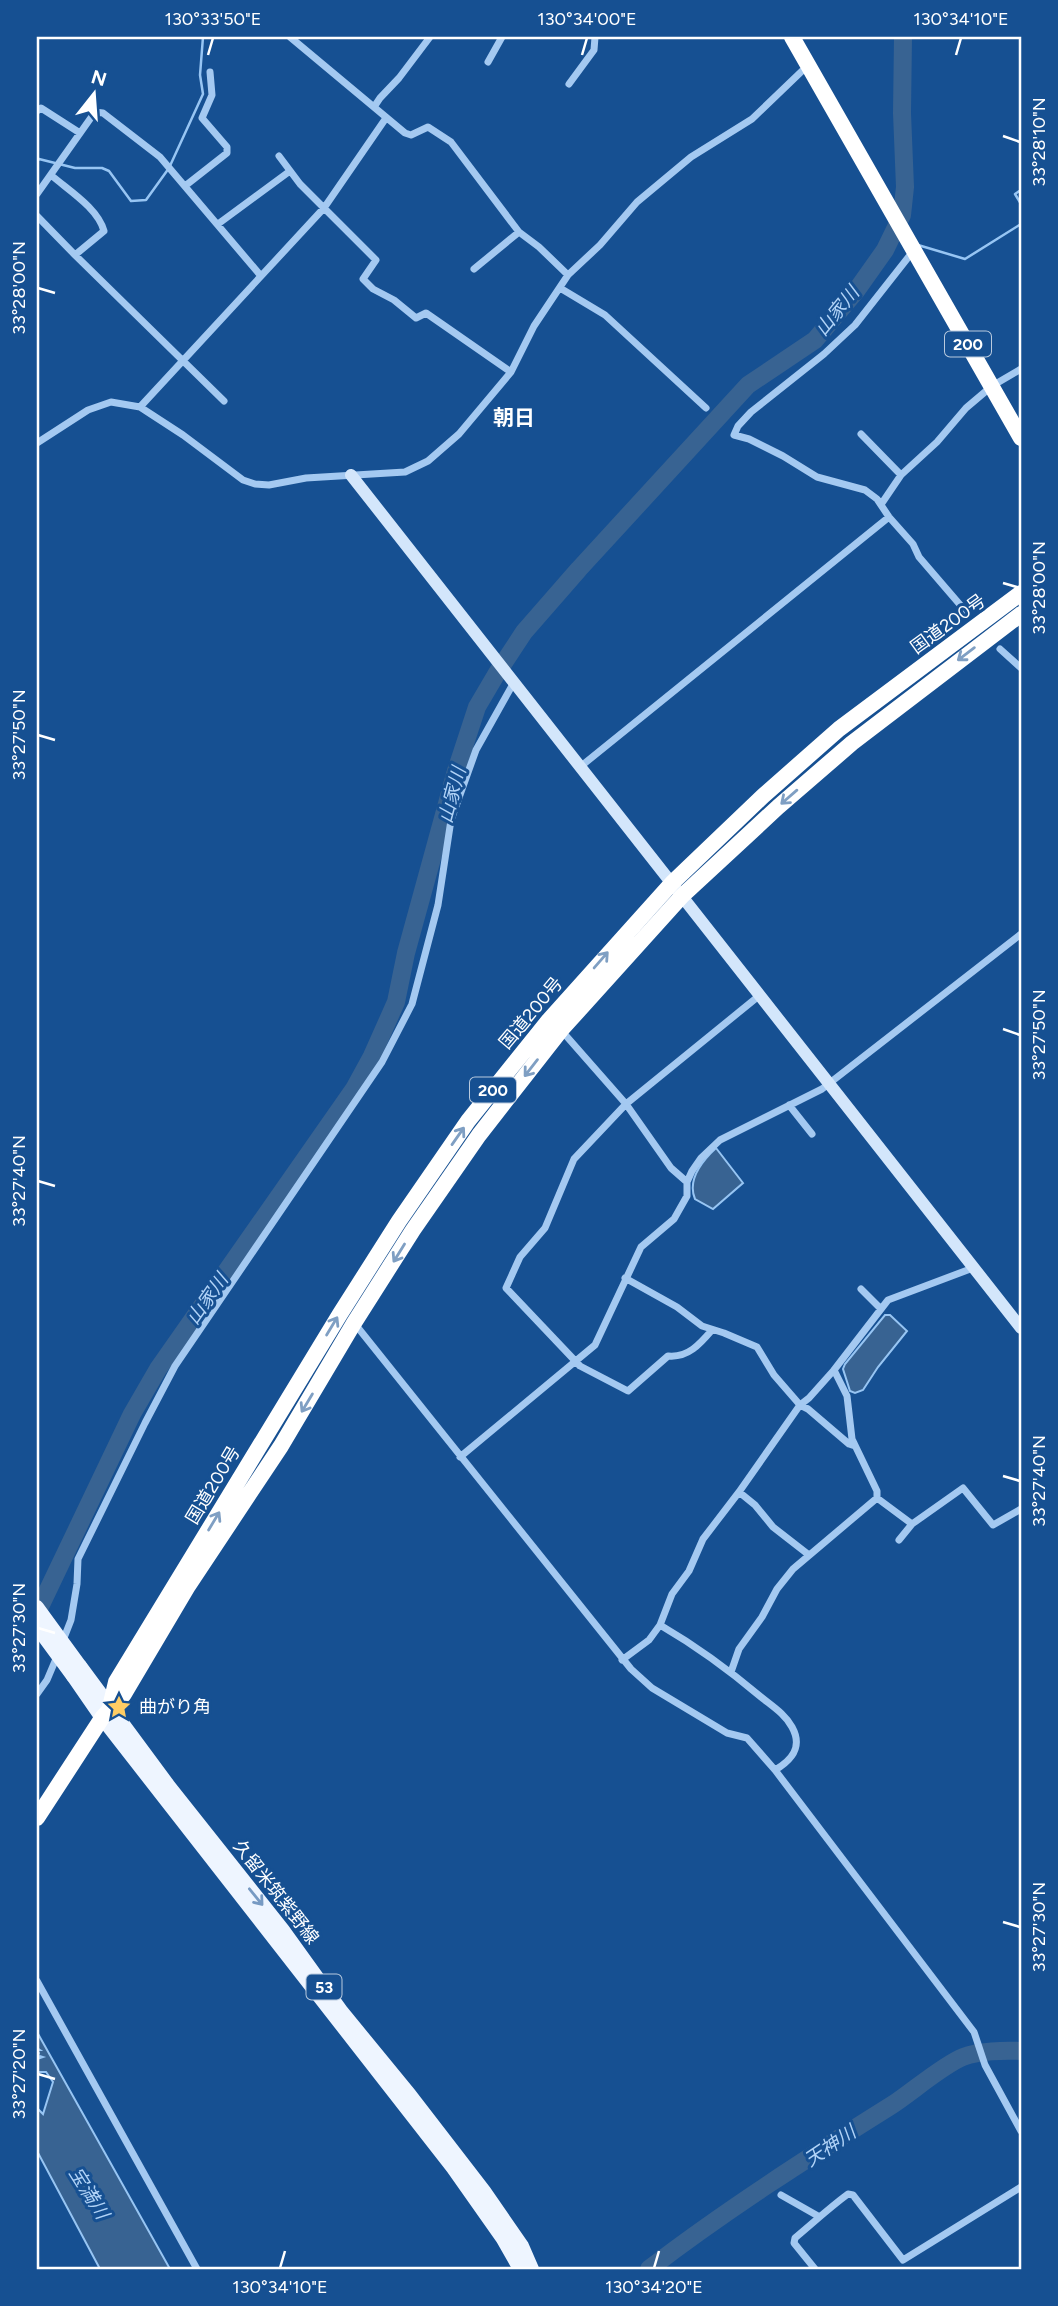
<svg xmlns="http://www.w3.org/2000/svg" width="1058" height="2306" viewBox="0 0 1058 2306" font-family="Figtree,'Noto Sans JP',sans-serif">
<rect width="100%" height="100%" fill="#165092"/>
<!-- water -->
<path fill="#386392" stroke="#97c5f3" stroke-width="2" d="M716 1148 743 1183 713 1209 695 1199C687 1180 702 1161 716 1148Z
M885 1315H890L907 1331 878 1367 863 1390 855 1393 850 1391 843 1369 845 1364Z
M37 2032 170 2269H100L37 2151V2100L38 2109 43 2114 53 2082 46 2072H37V2059L43 2057 40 2056 37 2058 39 2053 37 2050H40L37 2048Z"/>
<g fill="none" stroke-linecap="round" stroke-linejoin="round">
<!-- stream -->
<path stroke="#97c5f3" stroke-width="2.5" d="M37 162 39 159 75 168H102L109 171 131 201 146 200 169 168 203 94 200 75 203 37
M1021 190 1015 194 1021 204
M891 237 901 240
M918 245 965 259 1021 224"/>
<!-- river -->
<path stroke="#386392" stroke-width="18" d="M37 1613 132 1414 158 1369 354 1089 372 1056 396 1002 406 953 456 771 477 707 497 673 524 632 579 569 748 385 815 340 856 291 885 250 902 215 905 187 902 113 903 37
M649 2269C726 2210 809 2157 892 2105 912 2092 943 2065 963 2057 979 2051 1004 2050 1021 2051"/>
<!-- street -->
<path stroke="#a4c9f1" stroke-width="7" d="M290 37 405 133 411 135 428 127 451 142 519 232 539 247 568 275
M488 62 502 37
M569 84 594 50 595 37
M374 107 380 98 399 78 430 37
M37 111 41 108 80 133
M279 156 300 184 376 260 363 279 373 289 394 300 416 318 426 313 511 372
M51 175C68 190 98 208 104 231L75 255 224 401
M185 186 227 153V147L202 118 212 95 210 72
M37 194 95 112 103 113 160 157 261 276
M37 216 75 255
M218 224 290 171
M914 250 855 325 824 354 751 412 738 426 734 435 749 439 783 456 817 477 865 490 877 499 889 517 913 544 919 557 968 614
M474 269 519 232
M560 288 605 315 706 408
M140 407 324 208 386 118
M861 434 901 475
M37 443 88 410 111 402 140 407 183 435 243 480 255 484 269 485 306 478 405 472 428 461 459 434 511 372 534 326 568 275 600 245 637 202 691 157 752 119 802 71 809 67
M882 503 901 475 937 442 966 408 992 386 1021 369
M1000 649 1021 668
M580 767 889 517
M561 1030 626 1104 671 1168 687 1182
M789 1105 812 1134
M625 1278 677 1307 702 1326 724 1333 757 1347 774 1375 800 1405 808 1409 849 1444 855 1446
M861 1289 881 1309
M355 1324 631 1669 652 1688 727 1733 747 1738 775 1770 974 2032 985 2065 1021 2131
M712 1330C700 1344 688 1358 668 1356L628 1391 580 1366 506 1288 520 1257 545 1228 574 1159 626 1104 760 995
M834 1370 847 1396 852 1439 877 1491V1498L912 1524 963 1488 993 1525 1021 1509
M460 1457 595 1345 641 1247 674 1219 687 1196V1182L692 1171 701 1158 720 1140 822 1089 1021 934
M739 1492 755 1505 773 1527 809 1555
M899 1540 912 1524
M660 1625C696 1646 729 1670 761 1697 772 1706 785 1714 792 1727 803 1747 792 1760 775 1770
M62 1643 71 1620 77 1584 78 1559 145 1423 175 1366 382 1062 412 1004 438 905 451 820 476 750 513 684
M622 1660 649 1640 660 1625 672 1594 689 1571 703 1539 739 1492 800 1405 809 1398 834 1370 888 1300 973 1268
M731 1672 739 1649 762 1617 777 1589 793 1569 877 1498
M37 1694 47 1680 58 1654
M37 1981 197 2269
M781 2195 818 2216
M815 2269 794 2243 795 2238C813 2223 829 2208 848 2194L853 2195 903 2260 1021 2187"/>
<!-- secondary -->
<path stroke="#d3e6fb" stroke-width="12" d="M351 475 1021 1328"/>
<!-- primary -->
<path stroke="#eef5ff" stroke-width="14" d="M80 1666 168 1785 283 1930 342 2012 410 2095 484 2191 522 2246 532 2269
M73 1676 102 1718 453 2168 503 2239 520 2269"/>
<!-- highway -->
<path stroke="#fff" stroke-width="16" d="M792 37 1021 438
M110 1707 116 1682 340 1314 399 1221 468 1121 549 1020 672 883 763 796 839 729 1021 593
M37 1818 102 1718 124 1694 188 1586 281 1446 354 1323 413 1230 479 1135 561 1030 682 896 778 807 852 743 1021 614"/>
<!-- primary-bridge -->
<path stroke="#eef5ff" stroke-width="14" d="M37 1607 80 1666
M37 1627 73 1676"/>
</g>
<!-- one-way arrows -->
<defs><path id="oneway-shaft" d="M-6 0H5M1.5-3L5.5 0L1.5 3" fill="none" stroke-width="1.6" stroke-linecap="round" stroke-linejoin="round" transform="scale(1.75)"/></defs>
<g stroke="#7f9fc3">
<use href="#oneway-shaft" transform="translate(966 654) rotate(143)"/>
<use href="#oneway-shaft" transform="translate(789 797) rotate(139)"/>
<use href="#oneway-shaft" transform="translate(601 960) rotate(-49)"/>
<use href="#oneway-shaft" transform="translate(531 1068) rotate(128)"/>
<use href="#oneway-shaft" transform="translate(458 1136) rotate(-55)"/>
<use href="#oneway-shaft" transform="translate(399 1253) rotate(122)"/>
<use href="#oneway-shaft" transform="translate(332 1326) rotate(-59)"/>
<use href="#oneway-shaft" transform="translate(307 1403) rotate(121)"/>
<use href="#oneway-shaft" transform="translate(214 1521) rotate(-59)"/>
</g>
<use stroke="#779ac3" href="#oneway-shaft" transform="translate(256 1897) rotate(51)"/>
<!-- ticks -->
<path fill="none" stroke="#fff" stroke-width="2.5" d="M208 55 213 38M582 55 587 38M956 55 961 38M1003 136 1020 142M38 288 55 293M1003 583 1020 588M38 735 55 740M1003 1029 1020 1035M38 1181 55 1186M1003 1476 1020 1481M38 1628 55 1633M1003 1922 1020 1927M38 2074 55 2079M280 2268 285 2251M654 2268 659 2251"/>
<!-- icons -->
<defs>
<g id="sight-bare" transform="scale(1.89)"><path d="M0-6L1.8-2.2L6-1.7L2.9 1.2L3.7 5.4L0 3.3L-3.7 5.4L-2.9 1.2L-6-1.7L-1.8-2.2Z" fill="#ffcd64" stroke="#165092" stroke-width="2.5" paint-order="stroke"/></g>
</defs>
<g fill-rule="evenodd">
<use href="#sight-bare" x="119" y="1707"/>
</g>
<g text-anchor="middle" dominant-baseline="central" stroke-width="6" stroke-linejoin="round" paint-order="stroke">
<!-- shield labels -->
<g fill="#165092" stroke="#b9cade" stroke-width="2">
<rect x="945" y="331.5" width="46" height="25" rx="5"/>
<rect x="470" y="1077.5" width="46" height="25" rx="5"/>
<rect x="306.5" y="1974.5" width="35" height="25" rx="5"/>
</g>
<g font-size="16" font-weight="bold" fill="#fff">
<text x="968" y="344">200</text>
<text x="493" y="1090">200</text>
<text x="324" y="1987">53</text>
</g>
<!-- street labels -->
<g font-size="18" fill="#fff" stroke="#165092">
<text transform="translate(948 624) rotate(-36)">国道200号</text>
<text transform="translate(531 1013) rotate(-50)">国道200号</text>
<text transform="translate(213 1485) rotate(-59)">国道200号</text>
<text transform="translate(276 1892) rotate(52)">久留米筑紫野線</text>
</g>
<!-- poi labels -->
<g font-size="18" fill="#fff" stroke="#165092" text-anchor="start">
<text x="139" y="1707">曲がり角</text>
</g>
<!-- water labels -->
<g font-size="19" font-style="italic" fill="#b1d3f7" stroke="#165092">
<text transform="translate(837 311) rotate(-51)">山家川</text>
<text transform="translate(452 795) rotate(-75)">山家川</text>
<text transform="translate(207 1299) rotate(-55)">山家川</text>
<text transform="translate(830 2146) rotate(-34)">天神川</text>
<text transform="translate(89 2193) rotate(58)">宝満川</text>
</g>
<!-- quarter labels -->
<g font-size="21" font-weight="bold" fill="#fff" stroke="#165092">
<text x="514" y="417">朝日</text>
</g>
</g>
<!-- border -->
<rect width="1058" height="2306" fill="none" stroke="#165092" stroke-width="77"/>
<!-- north arrow -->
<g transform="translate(94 94) rotate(17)" stroke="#165092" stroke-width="5" paint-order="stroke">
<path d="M0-5L12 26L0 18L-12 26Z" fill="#ffffff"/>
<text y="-10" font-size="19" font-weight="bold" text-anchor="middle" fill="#ffffff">N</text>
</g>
<rect x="38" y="38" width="982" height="2230" fill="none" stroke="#fff" stroke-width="2.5"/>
<g font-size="18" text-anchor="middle" fill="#fff">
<text x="213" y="25">130°33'50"E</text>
<text x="587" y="25">130°34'00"E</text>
<text x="961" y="25">130°34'10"E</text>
<text transform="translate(1039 142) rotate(-90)" y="6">33°28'10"N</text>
<text transform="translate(19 288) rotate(-90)" y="6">33°28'00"N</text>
<text transform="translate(1039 588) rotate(-90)" y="6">33°28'00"N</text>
<text transform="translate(19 735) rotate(-90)" y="6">33°27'50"N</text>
<text transform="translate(1039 1035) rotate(-90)" y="6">33°27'50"N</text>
<text transform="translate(19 1181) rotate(-90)" y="6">33°27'40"N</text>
<text transform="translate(1039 1481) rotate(-90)" y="6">33°27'40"N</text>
<text transform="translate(19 1628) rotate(-90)" y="6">33°27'30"N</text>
<text transform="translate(1039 1927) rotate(-90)" y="6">33°27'30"N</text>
<text transform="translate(19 2074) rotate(-90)" y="6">33°27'20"N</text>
<text x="280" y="2293">130°34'10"E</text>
<text x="654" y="2293">130°34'20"E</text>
</g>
</svg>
